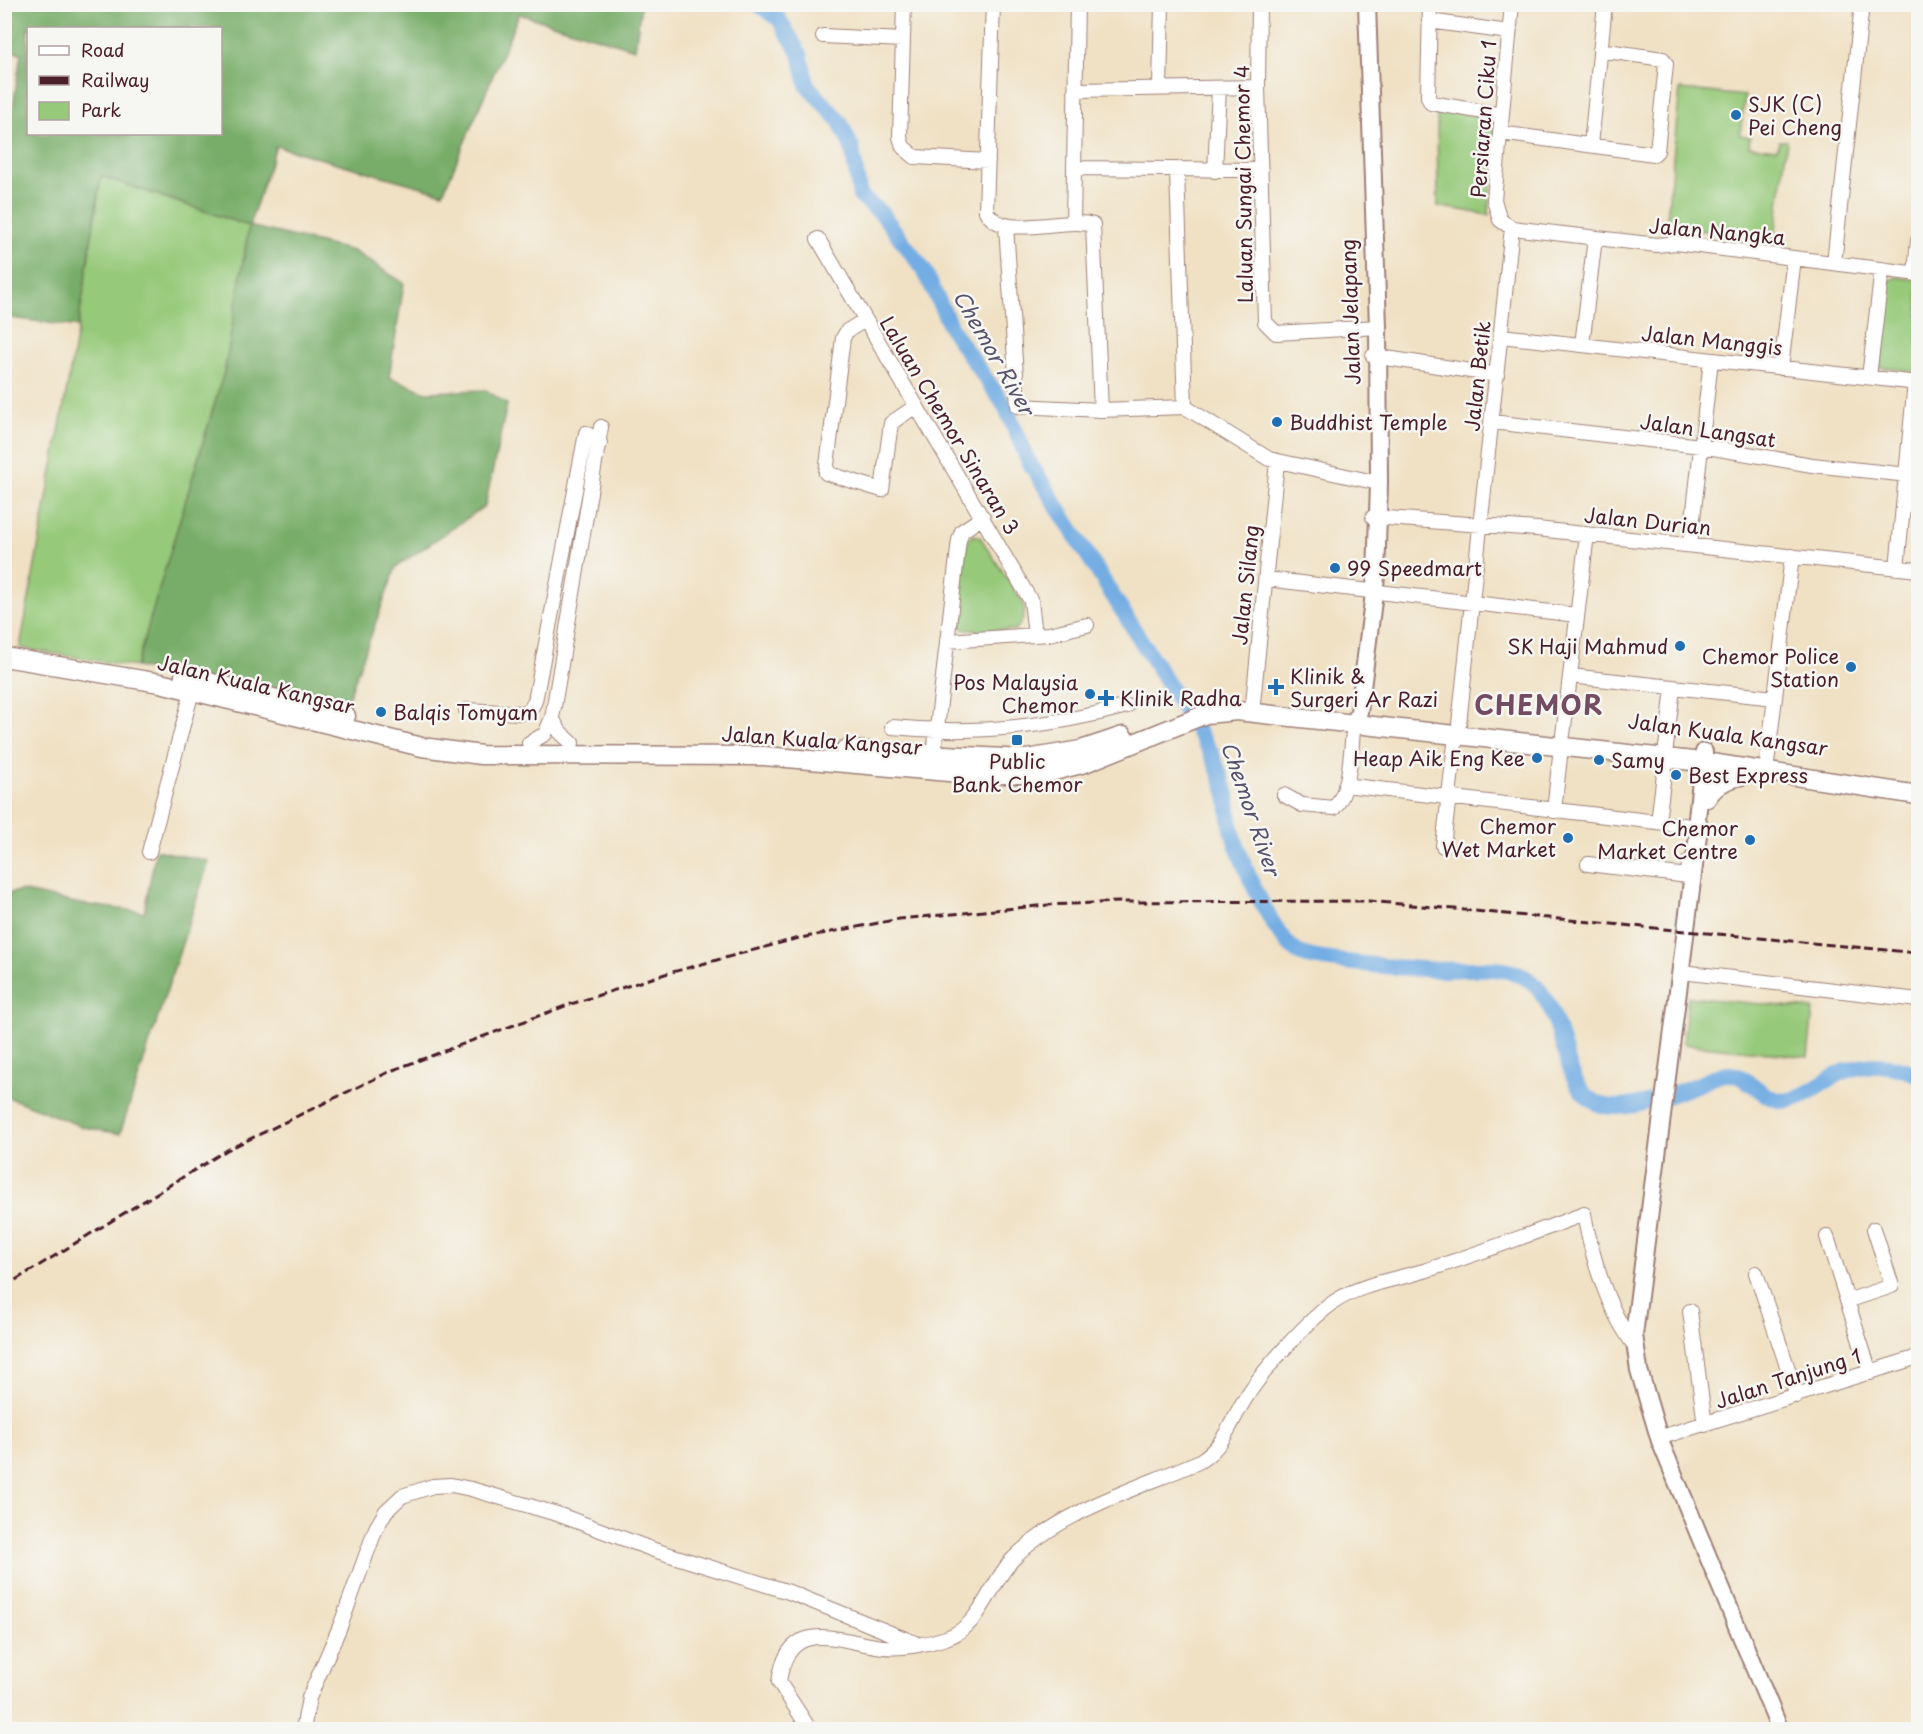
<svg xmlns="http://www.w3.org/2000/svg" width="1923" height="1734" viewBox="0 0 1923 1734" font-family="'Playpen Sans',sans-serif">
<rect width="100%" height="100%" fill="#f6f6f2"/>
<filter id="ink" filterUnits="userSpaceOnUse"><feTurbulence type="fractalNoise" baseFrequency=".0167" numOctaves="2"/><feDisplacementMap in="SourceGraphic" scale="12" xChannelSelector="R" yChannelSelector="G"/><feConvolveMatrix kernelMatrix="1 2 1 2 8 2 1 2 1" color-interpolation-filters="sRGB"/></filter>
<filter id="wash" filterUnits="userSpaceOnUse"><feTurbulence type="fractalNoise" baseFrequency=".008" numOctaves="4" result="noise"/><feDisplacementMap in="SourceGraphic" scale="24" xChannelSelector="R" yChannelSelector="G"/><feGaussianBlur stdDeviation="1.35" result="paint"/><feColorMatrix in="noise" values="0 0 0 0 0 0 0 0 0 0 0 0 0 0 0 0 0 1.4 0 .05"/><feComposite in="paint" operator="in"/></filter>
<g filter="url(#wash)">
<rect width="100%" height="100%" fill="#f0e1c4"/>
<!-- green -->
<path fill="#96c979" stroke="#707452" stroke-width="1.5" d="M1680 89 1745 96 1740 135 1750 137 1749 146 1777 149 1779 141H1787L1775 238 1666 227Z
M1437 109 1495 120 1489 215 1438 206Z
M101 176 249 226 225 369 136 667 20 648 78 327Z
M1896 277 1918 280V372L1879 367 1888 282Z
M974 535 980 537 1022 601C1027 613 1024 621 1015 630H965L958 624 965 546 969 538Z
M1688 997 1813 1009 1808 1057 1683 1044Z"/>
<!-- forest -->
<path fill="#78ad69" stroke="#61664a" stroke-width="1.5" fill-rule="evenodd" d="M5 5H641L635 49 519 14 443 193 276 146 249 226 353 251 404 283 389 377 426 392 486 390 507 404 485 506 396 567 342 715 195 679 136 667 225 369 249 226 101 176 78 327 5 317 4 169 21 53 5 51ZM28 28H220V134H28Z
M156 850 209 861 120 1134 83 1127 5 1096 4 894 21 891 81 904 144 912Z"/>
<g fill="none" stroke-linecap="round" stroke-linejoin="round">
<!-- river -->
<path stroke="#73ade3" stroke-width="16" d="M758 4 779 19 800 54 807 85 840 122 852 148 860 196 882 214 924 270 953 332 1005 406 1028 460 1210 751C1216 765 1223 780 1227 795 1229 806 1229 818 1232 829 1238 857 1274 939 1299 953 1317 962 1417 969 1441 970 1467 970 1507 963 1529 980 1574 1014 1554 1109 1618 1107 1643 1106 1673 1094 1696 1085 1706 1082 1717 1074 1727 1074 1751 1073 1764 1106 1790 1100 1812 1095 1828 1076 1849 1070 1873 1062 1897 1065 1918 1075"/>
</g>
</g>
<g filter="url(#ink)">
<g fill="none" stroke-linecap="round" stroke-linejoin="round">
<!-- minor casing -->
<g stroke="#9d8078" stroke-width="16">
<path id="minor" d="M904 4 900 137 903 147 915 157 988 161
M993 4 986 211C1002 242 1064 216 1093 225L1101 410
M1259 4 1258 87 1265 322 1276 333 1378 327
M1430 4 1428 97 1431 103 1502 115
M1512 4 1494 200 1500 220 1512 228 1657 245 1676 243 1918 274
M1429 21 1509 32
M823 36 903 40
M1160 88 1162 4
M1075 90 1258 87
M1500 133 1654 154 1657 151 1666 64 1663 59 1600 50
M1591 145 1605 4
M1074 168 1261 170
M1177 171 1185 407
M1215 171 1219 88
M1073 223 1077 4
M1006 226 1018 406 1101 410 1185 407 1269 459 1374 482
M818 239 1031 601 1035 635
M1834 263 1862 4
M1915 273 1918 240
M865 320 847 331 843 338 826 473 882 490 891 423 916 406
M1501 336 1918 383
M1582 345 1595 238
M1373 356 1497 375
M1781 368 1794 258
M1869 377 1882 269
M1492 422 1701 446 1812 465 1918 476
M1373 517 1537 529 1918 570
M1690 545 1711 360
M1897 568 1915 382
M1266 579 1577 615
M947 641 1049 634 1087 625
M1570 676 1775 698
M466 710 521 713 530 710 535 701 586 433 600 443
M1252 713 1277 462
M552 718 560 732 572 743
M1459 724 1512 228
M892 727C970 735 1051 727 1127 706
M1563 735 1587 534
M529 743 545 734 552 718 601 427
M1666 747 1673 688
M934 754 959 540 962 531 983 517
M1766 772 1792 556
M1345 785 1699 827
M1284 795 1302 805 1334 808C1352 789 1350 749 1354 724
M1554 811 1561 747
M1658 822 1666 758
M1443 846 1456 736
M149 852 194 684
M1588 864 1688 876 1689 861
M1682 972 1918 1000
M1827 1237 1870 1373
M1756 1273 1797 1396
M1847 1301 1892 1286 1874 1229
M1690 1311 1705 1425
M1668 1435 1918 1357
M303 1730 309 1698 341 1624 376 1528 386 1511 402 1496 433 1486 451 1485 471 1489 557 1514 654 1550 789 1592 915 1643
M810 1730 779 1682C788 1614 840 1642 883 1647 903 1649 928 1644 946 1638 981 1627 989 1585 1012 1560 1059 1511 1140 1488 1200 1461 1225 1445 1230 1423 1245 1399 1262 1371 1307 1321 1334 1302 1360 1284 1394 1280 1424 1271 1478 1254 1531 1234 1584 1214 1592 1258 1608 1311 1635 1346"/>
</g>
<!-- major casing -->
<g stroke="#9d8078" stroke-width="20">
<path id="major" d="M1354 724 1359 712 1376 577 1379 483 1378 327 1367 4
M1704 752 1697 818 1699 827 1634 1335 1639 1370 1660 1441 1780 1730"/>
</g>
<!-- highway casing -->
<g stroke="#9d8078" stroke-width="21">
<path id="highway" d="M4 657 160 683 422 747 481 755 764 756 972 774H1042L1085 763 1206 714 1237 711 1711 763 1918 795
M184 676 346 716
M845 750 1027 759 1081 750 1123 736
M1707 798C1717 780 1734 777 1753 773"/>
</g>
<!-- minor -->
<use href="#minor" stroke="#fff" stroke-width="14"/>
<!-- major -->
<use href="#major" stroke="#fff" stroke-width="16"/>
<!-- highway -->
<use href="#highway" stroke="#fff" stroke-width="18"/>
<!-- rail -->
<path stroke="#4a1f2b" stroke-width="3" stroke-dasharray="9 4.5" stroke-linecap="butt" d="M4 1287 227 1150 393 1070 568 1005 665 974 795 939 899 919 1048 905 1120 902 1369 901 1918 953"/>
</g>
</g>
<!-- markers -->
<g fill="#1f6fb2" stroke="#f6f6f2" stroke-width="2">
<circle cx="1736" cy="115" r="6"/>
<circle cx="1277" cy="422" r="6"/>
<circle cx="1335" cy="568" r="6"/>
<circle cx="1680" cy="646" r="6"/>
<circle cx="1851" cy="667" r="6"/>
<path d="M1273 678h6v6h6v6h-6v6h-6v-6h-6v-6h6z"/>
<circle cx="1090" cy="694" r="6"/>
<path d="M1103 689h6v6h6v6h-6v6h-6v-6h-6v-6h6z"/>
<circle cx="381" cy="712" r="6"/>
<rect x="1011" y="734" width="12" height="12" rx="3"/>
<circle cx="1537" cy="758" r="6"/>
<circle cx="1599" cy="760" r="6"/>
<circle cx="1676" cy="775" r="6"/>
<circle cx="1568" cy="838" r="6"/>
<circle cx="1750" cy="840" r="6"/>
</g>
<g text-anchor="middle" dominant-baseline="central" stroke-width="5" stroke-linejoin="round" paint-order="stroke">
<!-- poi labels -->
<g font-size="20" fill="#4a1f2b" stroke="#f6f6f2" text-anchor="start">
<text x="1748" y="104">SJK (C)<tspan x="1748" dy="23">Pei Cheng</tspan></text>
<text x="1289" y="422">Buddhist Temple</text>
<text x="1347" y="568">99 Speedmart</text>
<text x="1668" y="646" text-anchor="end">SK Haji Mahmud</text>
<text x="1839" y="656" text-anchor="end">Chemor Police<tspan x="1839" dy="23">Station</tspan></text>
<text x="1290" y="676">Klinik &amp;<tspan x="1290" dy="23">Surgeri Ar Razi</tspan></text>
<text x="1078" y="682" text-anchor="end">Pos Malaysia<tspan x="1078" dy="23">Chemor</tspan></text>
<text x="1120" y="698">Klinik Radha</text>
<text x="393" y="712">Balqis Tomyam</text>
<text x="1525" y="758" text-anchor="end">Heap Aik Eng Kee</text>
<text x="1611" y="760">Samy</text>
<text x="1017" y="761" text-anchor="middle">Public<tspan x="1017" dy="23">Bank Chemor</tspan></text>
<text x="1688" y="775">Best Express</text>
<text x="1556" y="826" text-anchor="end">Chemor<tspan x="1556" dy="23">Wet Market</tspan></text>
<text x="1738" y="828" text-anchor="end">Chemor<tspan x="1738" dy="23">Market Centre</tspan></text>
</g>
<!-- street labels -->
<g font-size="20" fill="#4a1f2b" stroke="#f6f6f2">
<text transform="translate(1483 119) rotate(-86)">Persiaran Ciku 1</text>
<text transform="translate(1243 184) rotate(-91)">Laluan Sungai Chemor 4</text>
<text transform="translate(1717 231) rotate(5)">Jalan Nangka</text>
<text transform="translate(1350 312) rotate(-92)">Jalan Jelapang</text>
<text transform="translate(1712 340) rotate(6)">Jalan Manggis</text>
<text transform="translate(1477 376) rotate(-84)">Jalan Betik</text>
<text transform="translate(950 425) rotate(59)">Laluan Chemor Sinaran 3</text>
<text transform="translate(1708 430) rotate(8)">Jalan Langsat</text>
<text transform="translate(1648 521) rotate(6)">Jalan Durian</text>
<text transform="translate(1245 585) rotate(-84)">Jalan Silang</text>
<text transform="translate(256 684) rotate(13)">Jalan Kuala Kangsar</text>
<text transform="translate(1728 734) rotate(8)">Jalan Kuala Kangsar</text>
<text transform="translate(822 740) rotate(4)">Jalan Kuala Kangsar</text>
<text transform="translate(1788 1378) rotate(-18)">Jalan Tanjung 1</text>
</g>
<!-- water labels -->
<g font-size="21" font-style="italic" fill="#58516b" stroke="#f6f6f2">
<text transform="translate(995 352) rotate(60)">Chemor River</text>
<text transform="translate(1252 808) rotate(71)">Chemor River</text>
</g>
<!-- district labels -->
<g font-size="26" font-weight="bold" letter-spacing="1.5" fill="#734c62" stroke="#f6f6f2">
<text x="1539" y="704">CHEMOR</text>
</g>
</g>
<!-- margin -->
<rect width="1923" height="1734" fill="none" stroke="#f6f6f2" stroke-width="24"/>
<!-- legend -->
<rect x="27" y="27" width="195" height="108" fill="#f6f6f2" stroke="#b1a0a2" stroke-width="1.5"/>
<rect x="39" y="46" width="30" height="9" fill="#ffffff" stroke="#b1a0a2" stroke-width="1.5"/>
<text x="81" y="57" font-size="18" fill="#4a1f2b">Road</text>
<rect x="39" y="76" width="30" height="9" fill="#4a1f2b" stroke="#b1a0a2" stroke-width="1.5"/>
<text x="81" y="87" font-size="18" fill="#4a1f2b">Railway</text>
<rect x="39" y="102" width="30" height="18" fill="#96c979" stroke="#b1a0a2" stroke-width="1.5"/>
<text x="81" y="117" font-size="18" fill="#4a1f2b">Park</text>
</svg>
